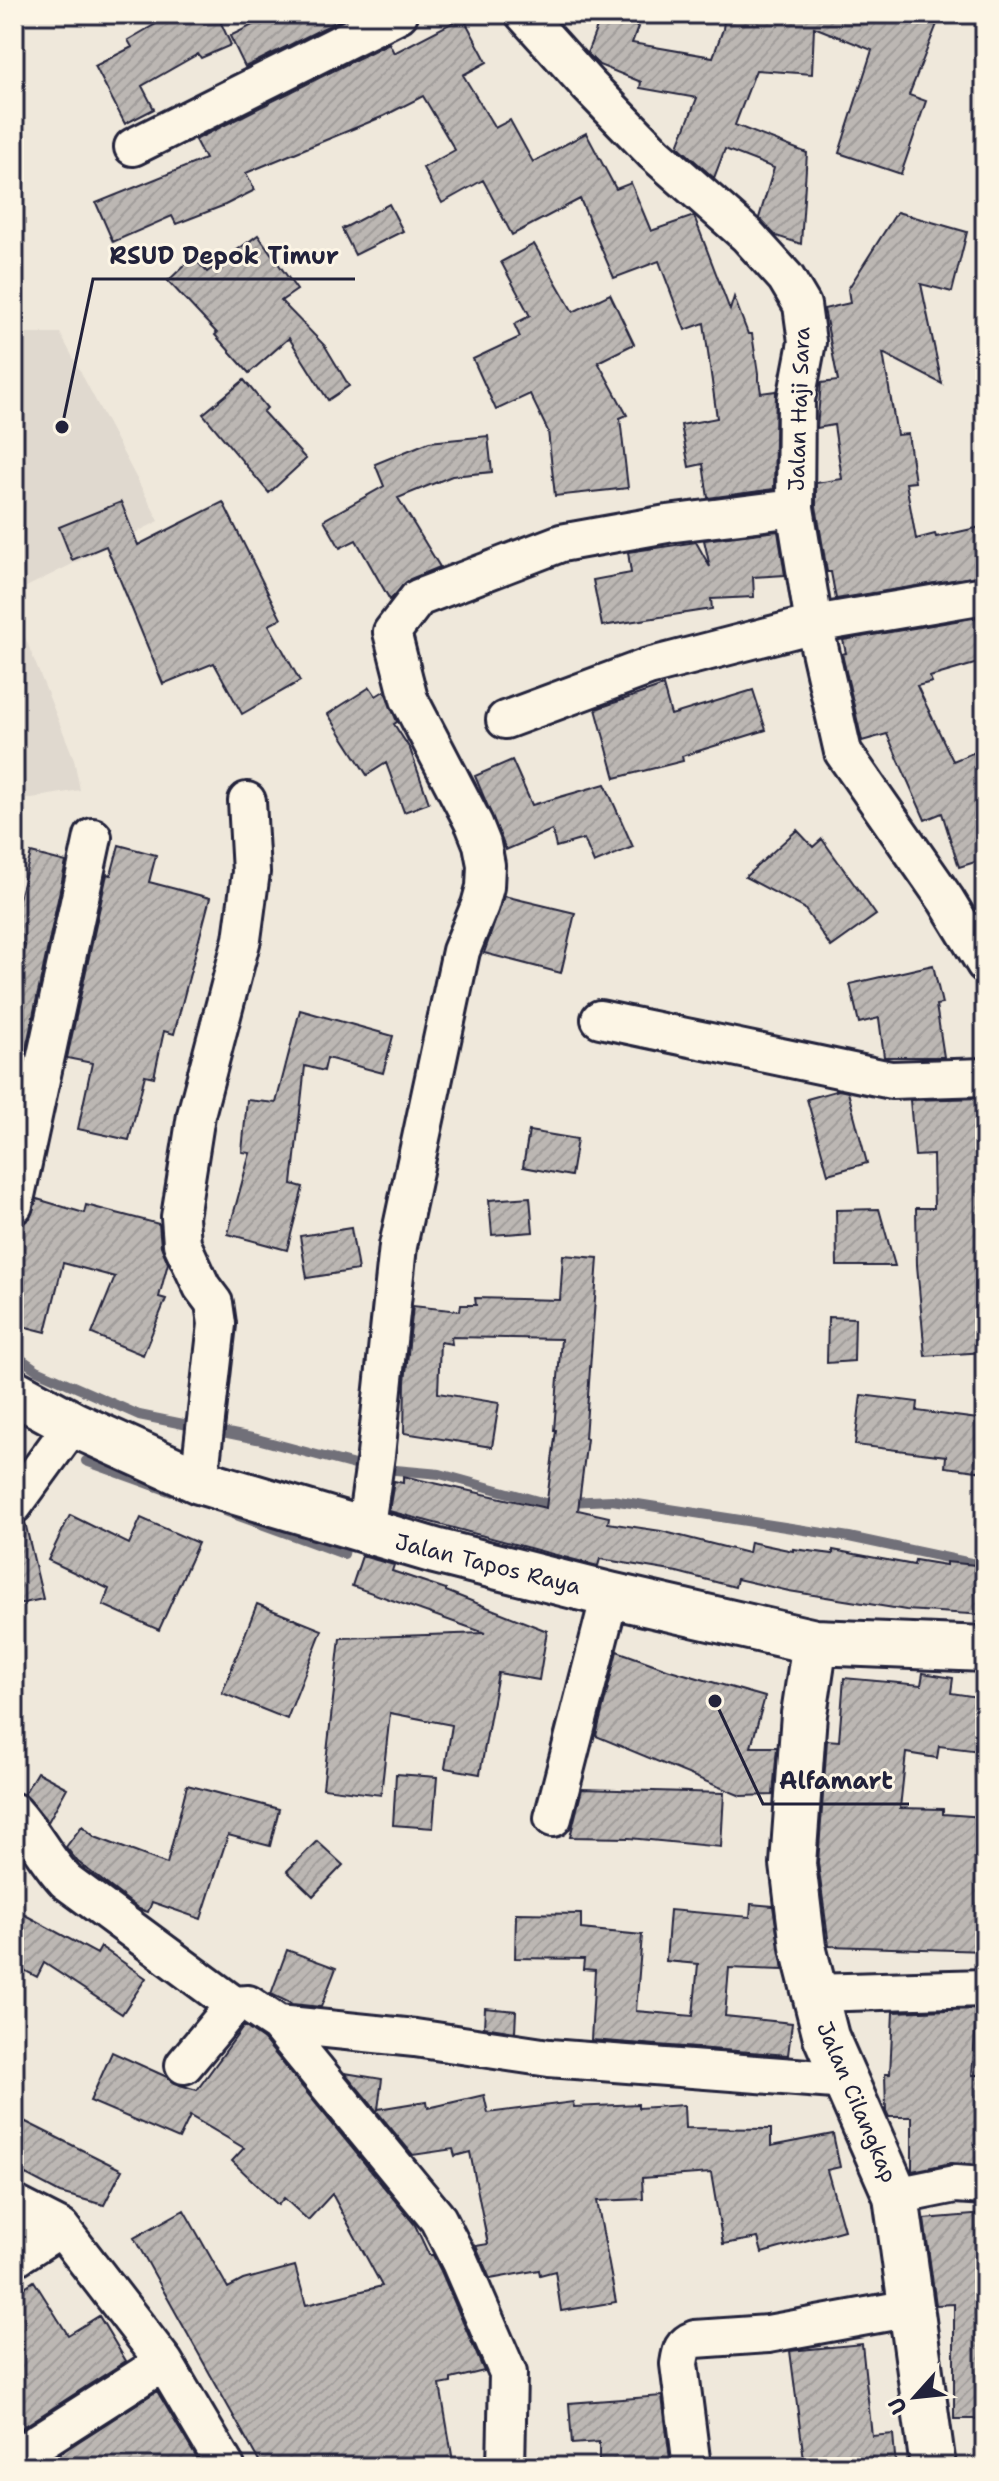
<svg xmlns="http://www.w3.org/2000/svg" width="999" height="2481" viewBox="0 0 999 2481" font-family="'Shantell Sans',sans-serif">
<defs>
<pattern id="building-hatch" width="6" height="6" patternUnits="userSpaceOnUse" patternTransform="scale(2)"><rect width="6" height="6" fill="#bcb7b3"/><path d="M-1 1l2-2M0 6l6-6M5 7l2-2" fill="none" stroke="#a19d9b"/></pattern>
</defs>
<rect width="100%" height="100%" fill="#efe8db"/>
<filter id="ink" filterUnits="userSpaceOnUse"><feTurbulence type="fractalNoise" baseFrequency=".0125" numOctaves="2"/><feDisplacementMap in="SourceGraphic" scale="16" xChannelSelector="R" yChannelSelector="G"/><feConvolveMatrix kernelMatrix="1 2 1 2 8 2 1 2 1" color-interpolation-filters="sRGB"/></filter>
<g filter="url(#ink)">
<!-- built -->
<path fill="#e0d9cf" d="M14 333H60L159 521 14 593Z
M14 610 74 759 80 790 14 801Z"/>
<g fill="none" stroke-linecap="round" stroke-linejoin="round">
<!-- stream -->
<path stroke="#716f79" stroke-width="10" d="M14 1354 37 1370 139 1415 257 1439 362 1467 440 1474 545 1503 612 1500 849 1537 985 1566
M86 1461 172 1492
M225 1511 344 1554 347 1539"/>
</g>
<!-- building -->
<path fill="url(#building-hatch)" stroke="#22223b" stroke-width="2" d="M173 14H217L231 45 201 58 198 54 142 86 154 109 125 124 95 66 132 47 128 40Z
M275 14H352L245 67 230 36Z
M602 14 638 27 632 43 713 57 723 29 725 14H941L909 95 926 101 901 174 839 153 872 50 814 27 812 74 756 70 735 125 807 153 801 244 776 236 759 218 774 168 725 149 714 178 678 146 697 98 640 88 641 82 599 65 587 53Z
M463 17 487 62 463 75 495 128 510 120 533 162 586 133 616 189 631 183 651 231 694 216 730 310 734 297 748 334H752L761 393 776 391 774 489 708 498 703 464 689 467 681 425 717 418 704 323 685 330 659 261 614 278 580 199 512 235 483 180 442 203 423 168 455 150 423 96 384 116 246 173 255 190 225 205 176 224 172 216 113 242 96 203 205 159 195 140 389 43 394 53Z
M389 204 403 231 355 255 342 229Z
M897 212 967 232 952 292 921 284 942 384 883 353 897 435 908 434 915 482 906 483 916 539 935 534 936 537 985 526V575L836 599 831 572H827L816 506V483L842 479 834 425 817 428 821 383 838 381 824 309 850 303 848 289Z
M258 235 297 290 281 301 325 346 349 386 328 400 289 338 249 373 215 335 217 333 168 281 193 257 207 272Z
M534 244 573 312 610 294 634 344 598 362 627 415 620 418 628 488 555 496 548 431 530 394 496 410 473 359 520 337 514 324 530 316 501 262Z
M244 380 267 408 263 412 306 459 269 493 203 414Z
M488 436 492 472 452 476 398 498 440 567 410 579 390 600 356 540 340 548 324 520 384 486 375 464 429 442Z
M121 502 138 545 223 502 281 619 269 625 300 681 242 714 214 663 163 684 106 546 72 560 59 527Z
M778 531 785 575 753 577 754 597 711 599 712 609 602 626 593 580 631 573 628 552 696 542 710 567 704 540Z
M985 616V661L930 677 932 682 917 686 953 761 985 748V859L959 867 942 813 925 820 887 734 862 741 842 654 846 653 843 640Z
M663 686 671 715 753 690 766 730 682 756 683 761 615 778 596 709Z
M370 687 376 696 384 691 386 694 397 722 394 724 410 749 429 803 404 812 386 763 367 775 328 714Z
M512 760 532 805 605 784 633 847 594 863 584 839 556 847 552 830 506 850 475 776Z
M797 830 813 847 822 839 876 915 831 947 804 908 745 877Z
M119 845 156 855 149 882 210 898 174 1034 164 1031 154 1077 145 1075 129 1140 78 1129 92 1063 67 1058 107 874 111 875Z
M31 853 66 862 14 1105V995L25 945 14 942V917Z
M504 896 575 913 561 973 484 953Z
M933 965 942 1004 936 1005 944 1057H884L879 1018 859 1023 850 984Z
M300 1010 393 1036 383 1073 327 1058 324 1071 305 1066 292 1184 303 1187 287 1250 228 1234 250 1153 242 1152 247 1100 276 1103Z
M839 1090 848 1092 867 1163 828 1174 807 1099Z
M985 1098V1352L925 1356 917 1265 916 1208H934L933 1155 915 1156 910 1100Z
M529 1131 577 1139 571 1176 523 1167Z
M530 1197 533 1232 492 1235 489 1200Z
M37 1199 84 1213 86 1205 159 1224 161 1246 168 1263 159 1297 166 1299 143 1355 92 1334 115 1277 63 1263 46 1332 14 1324V1225H21L30 1218Z
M879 1209 895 1266H837L836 1210Z
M351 1228 358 1270 307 1278 300 1236Z
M563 1255 598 1258 585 1438 587 1439 578 1510 609 1517 608 1523 661 1531 748 1553 750 1542 793 1551V1549L833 1554V1550L914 1565 915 1560 946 1565V1562L975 1565 974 1571 985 1572V1615L906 1610 789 1591 737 1579 735 1587 677 1572 600 1559 598 1566 389 1511 394 1481 403 1483V1476L546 1508 556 1430H554L561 1339 451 1337 452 1344 440 1342 438 1393 499 1403 492 1447 404 1433 405 1382 413 1306 460 1311 461 1305H476L475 1298 560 1300Z
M828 1317 855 1318 854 1361 827 1363Z
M861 1395 918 1402 917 1411 985 1420V1472L945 1467 946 1456 855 1445Z
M70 1515 129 1544 141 1518 198 1543 159 1630 103 1605 109 1589 48 1560Z
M25 1522 43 1599 14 1605V1526Z
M362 1556 394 1565 392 1571 446 1589V1591L547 1631 539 1680 498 1673 480 1774 445 1768 452 1725 390 1713 381 1795 323 1788 340 1638 485 1633 352 1586Z
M257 1604 322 1630 287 1719 222 1693Z
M617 1651 670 1670 765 1697 751 1747H777L773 1795 741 1796 596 1736Z
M923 1673 953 1678 951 1693 985 1698 980 1751 939 1746 937 1758 906 1753 900 1808 943 1809V1814L985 1817V1951L829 1946 818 1863 827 1740 839 1741 844 1678 921 1685Z
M37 1772 67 1788 48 1822 24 1794Z
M396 1774 437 1777 433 1828 393 1825Z
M187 1785 279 1809 270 1846 228 1835 201 1919 152 1902 148 1912 139 1909 78 1862 66 1847 82 1826 95 1837 167 1864Z
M582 1789 724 1793 721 1847 629 1838 570 1837Z
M317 1841 343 1865 313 1896 287 1871Z
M751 1904 773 1906 783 1970 729 1968 725 2016 792 2023 788 2055 591 2040 595 1970 583 1969 584 1959 515 1958 516 1913 581 1914V1929L642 1935 636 2011 693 2016 698 1964 666 1961 670 1910 750 1917Z
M14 1909 97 1954 101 1947 146 1978 122 2014 44 1963 37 1977 14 1965Z
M287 1950 336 1968 321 2007 292 2004 271 1994Z
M485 2008 516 2011 515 2032 484 2027Z
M977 2009 972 2075H985V2165L951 2163 912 2171V2117H889L886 2111 885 2074H890L893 2012Z
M244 2026 264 2040 415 2225 429 2255H433L441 2271 484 2371 451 2379V2383L440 2385 454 2467H262L134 2238 184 2210 228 2288 243 2280 295 2266 306 2305 382 2286 332 2194 308 2220 284 2198 278 2205 232 2161 244 2148 190 2116 179 2139 90 2101 112 2052 167 2077 180 2085 197 2090Z
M345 2073 382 2079 378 2109 427 2101 428 2108 484 2095 488 2113 573 2102 574 2107 638 2104V2108L684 2105 685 2128 771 2129V2146L833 2134 840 2167 827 2170 844 2230 762 2253 758 2238 723 2244 711 2173 642 2178 643 2199 597 2201 616 2302 561 2311 555 2271 540 2275 539 2270 490 2279 476 2246 488 2244 470 2152 455 2156 453 2149 413 2155Z
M14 2116 122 2170 104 2205 60 2193 14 2169Z
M985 2214V2419H954V2304L936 2305 924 2219Z
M34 2281 68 2335 99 2316 126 2361 14 2433V2294Z
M862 2344 872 2436 893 2434 896 2467H805L790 2351Z
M157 2391 202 2467H39Z
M662 2396 671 2467H599V2442L572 2444 569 2403Z"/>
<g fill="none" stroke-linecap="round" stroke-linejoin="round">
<!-- street casing -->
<g stroke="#22223b" stroke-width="42">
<path id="street" d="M524 14 588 85 654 153 747 235 786 278 802 305 807 342 796 400 795 508 814 624 843 752 946 900 985 964
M133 147 399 14
M505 720 648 667 814 624 985 595
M600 1019 891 1080 985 1077
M14 1205 93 837
M199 1481 217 1324 214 1303 202 1287 182 1244 180 1217 196 1115 242 939 251 872 247 801
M14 1505 73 1424
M365 1532 376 1455 398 1246 461 951 480 905 485 887 486 865 482 844 474 824 409 699 392 632 418 598 561 543 667 524 795 508
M14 1812C34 1834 46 1860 66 1881L234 2005
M553 1818 610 1595
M813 1993 985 1988
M278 2024 415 2038 549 2058 847 2081
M184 2065 234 2005 248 2004 278 2024 438 2219 460 2262 508 2373 506 2467
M896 2196 955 2184 985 2186
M14 2204 61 2228 164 2362 226 2467
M14 2258 61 2228
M14 2458 164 2362
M692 2467 679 2364C681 2350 682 2344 695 2339L768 2334 911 2308"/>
</g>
<!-- secondary casing -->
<g stroke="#22223b" stroke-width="50">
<path id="secondary" d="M14 1392 73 1424 199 1481 435 1551 610 1595 815 1642 985 1649
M815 1642 804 1714 793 1864 803 1947 826 2037 896 2196 933 2467"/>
</g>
<!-- street -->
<use href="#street" stroke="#fcf5e5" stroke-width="36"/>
<!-- secondary -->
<use href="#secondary" stroke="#fcf5e5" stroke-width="44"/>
</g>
</g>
<g text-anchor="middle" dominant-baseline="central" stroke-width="6" stroke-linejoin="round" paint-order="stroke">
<!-- street labels -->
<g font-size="22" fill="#22223b" stroke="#fcf5e5">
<text transform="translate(799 409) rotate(-88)">Jalan Haji Sara</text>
<text transform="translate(488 1564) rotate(14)">Jalan Tapos Raya</text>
<text transform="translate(857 2102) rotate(67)">Jalan Cilangkap</text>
</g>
</g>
<!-- callouts -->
<path fill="none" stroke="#22223b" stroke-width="3" d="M62 427L93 279H355M715 1701L763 1804H909"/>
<g fill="#22223b" stroke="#fcf5e5" stroke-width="3">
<circle cx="62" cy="427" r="8"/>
<circle cx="715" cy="1701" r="8"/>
</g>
<g font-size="24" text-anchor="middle" font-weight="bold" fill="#22223b" stroke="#fcf5e5" stroke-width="6" stroke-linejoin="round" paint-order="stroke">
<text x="224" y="264">RSUD Depok Timur</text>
<text x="836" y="1789">Alfamart</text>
</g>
<!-- margin -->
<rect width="999" height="2481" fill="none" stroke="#fcf5e5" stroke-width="48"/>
<rect x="24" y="24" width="951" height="2433" fill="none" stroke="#22223b" stroke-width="3" filter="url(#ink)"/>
<!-- north arrow -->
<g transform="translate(915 2397) rotate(243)" stroke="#fcf5e5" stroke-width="6" paint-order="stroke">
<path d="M0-6L14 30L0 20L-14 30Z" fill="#22223b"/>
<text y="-12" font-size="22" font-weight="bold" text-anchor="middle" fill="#22223b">U</text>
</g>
</svg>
